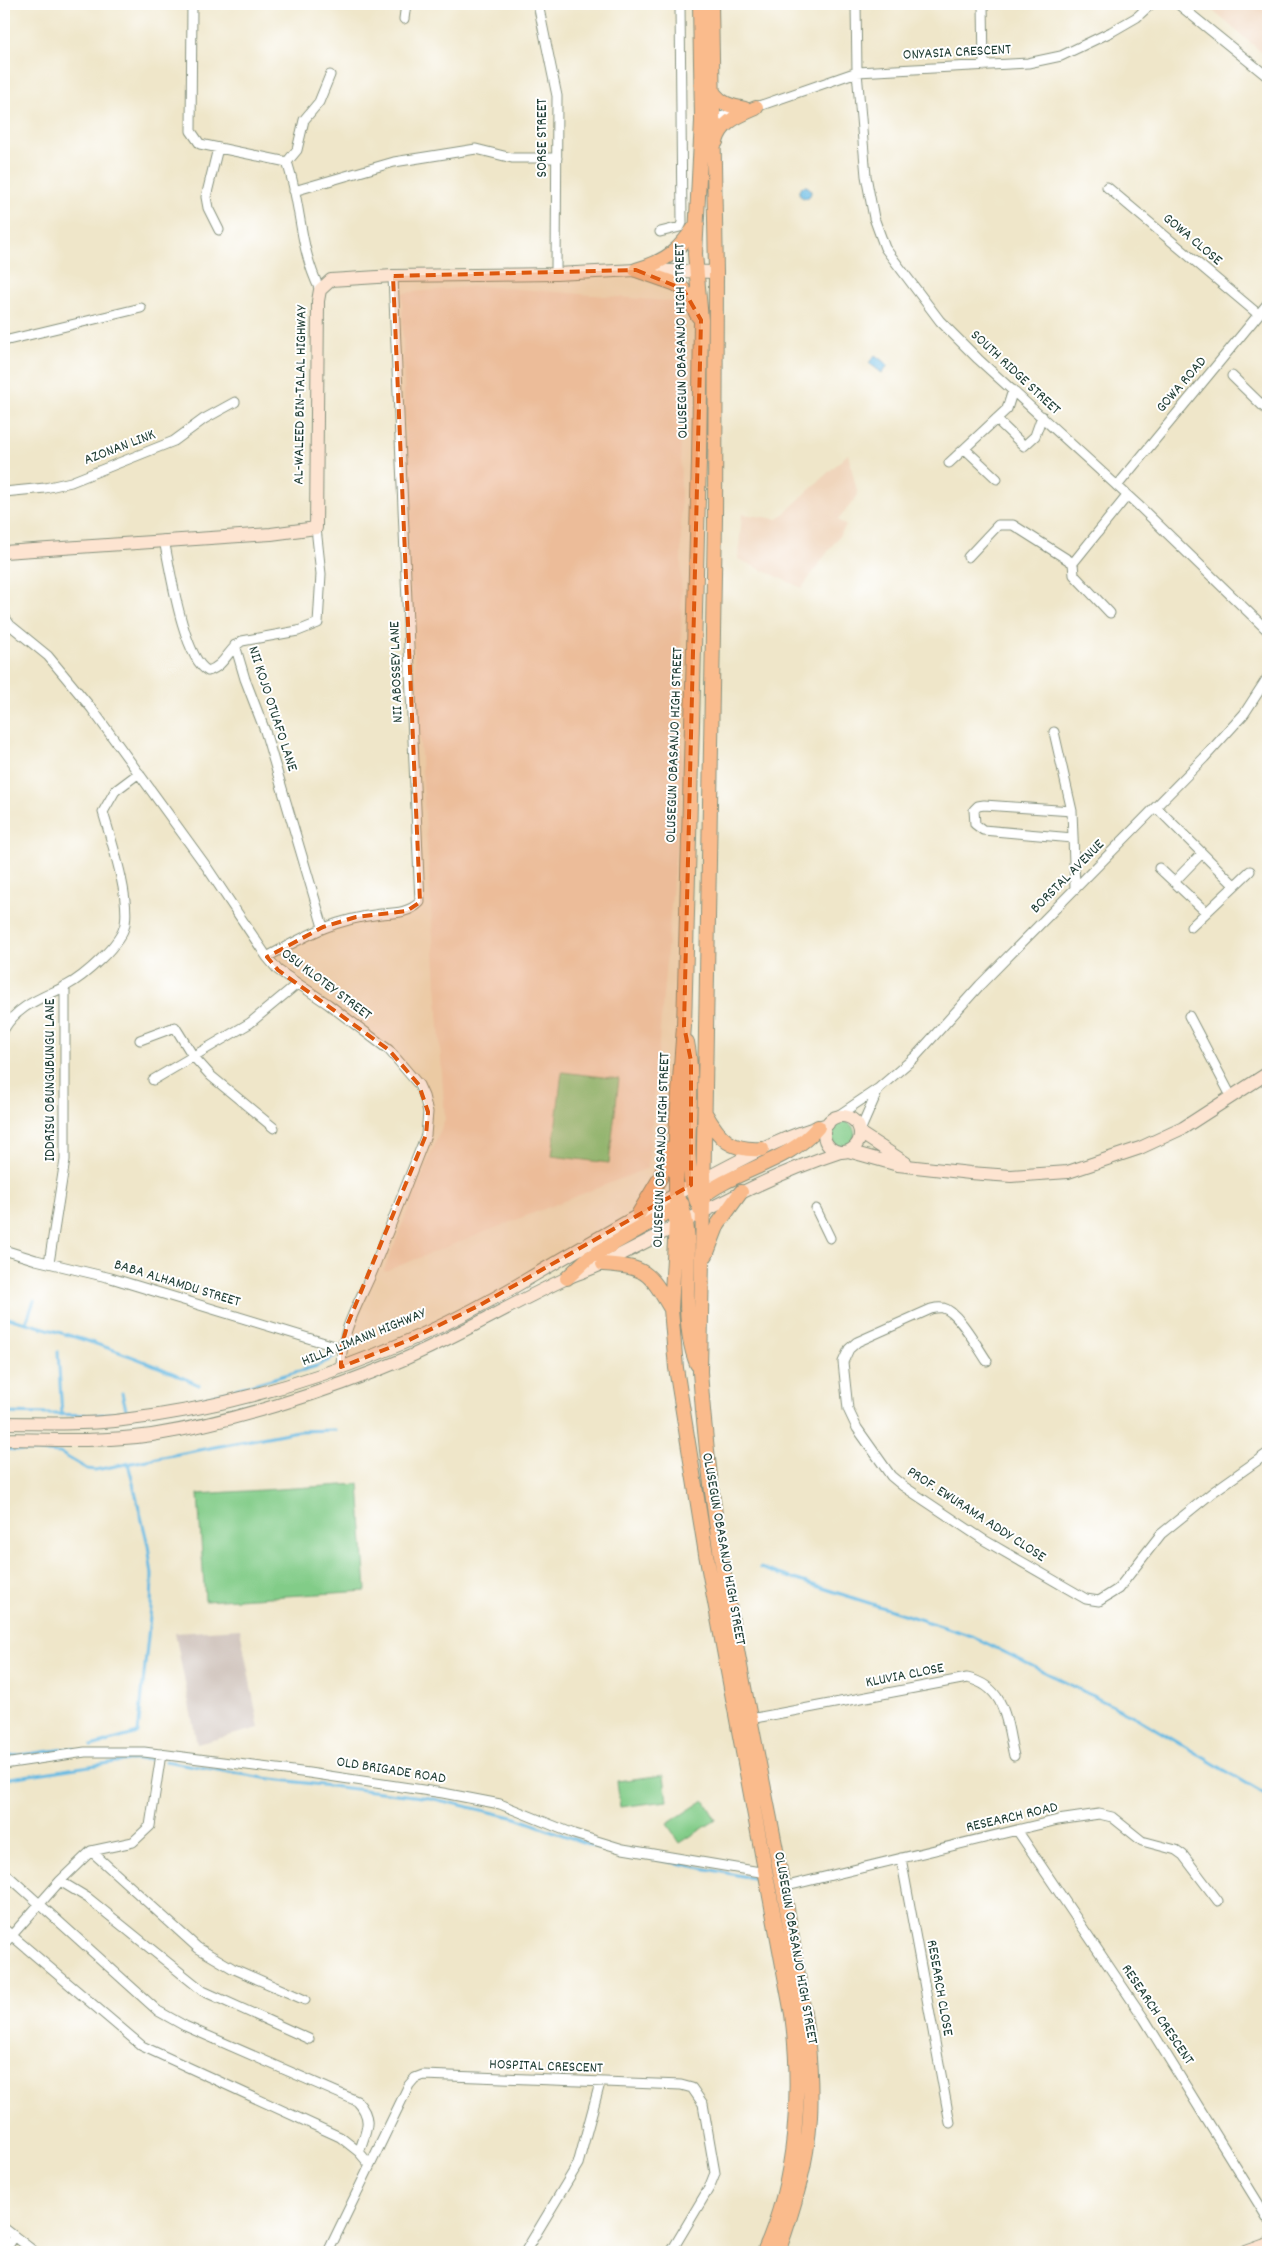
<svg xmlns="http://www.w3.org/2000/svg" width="1272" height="2256" viewBox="0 0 1272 2256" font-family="Dekko,sans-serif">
<rect width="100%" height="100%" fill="#fff"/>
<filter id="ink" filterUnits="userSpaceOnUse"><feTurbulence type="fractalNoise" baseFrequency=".02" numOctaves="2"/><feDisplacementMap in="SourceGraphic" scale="10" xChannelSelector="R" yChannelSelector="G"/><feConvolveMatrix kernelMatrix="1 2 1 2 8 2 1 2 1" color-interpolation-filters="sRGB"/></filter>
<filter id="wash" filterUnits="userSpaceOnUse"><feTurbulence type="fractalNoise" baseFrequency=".0096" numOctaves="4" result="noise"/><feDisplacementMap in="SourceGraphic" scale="20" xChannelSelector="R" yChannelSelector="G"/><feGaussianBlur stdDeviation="1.12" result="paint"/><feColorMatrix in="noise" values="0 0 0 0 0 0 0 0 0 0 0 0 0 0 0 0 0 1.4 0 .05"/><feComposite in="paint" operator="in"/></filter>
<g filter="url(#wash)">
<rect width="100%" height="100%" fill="#efe6c9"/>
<!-- built -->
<path fill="#f0d5bc" d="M1205 4H1268V58Z
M480 286 680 302 682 780 648 1168 383 1272 445 1119 407 545 402 293Z
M848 454 858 495 838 520 846 526 802 588 738 559 742 514 778 519Z"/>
<!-- industrial -->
<path fill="#cec1b9" d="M240 1629 259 1728 197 1744 175 1633Z"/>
<!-- green -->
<path fill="#82cc88" stroke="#50845e" d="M562 1072 619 1079 609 1163 552 1156Z
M829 1134a13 13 0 1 1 26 0a13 13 0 1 1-26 0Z
M359 1484 366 1591 205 1601 198 1494Z
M664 1775 667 1801 620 1807 617 1781Z
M704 1800 716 1820 680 1843 667 1824Z"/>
<!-- water -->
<path fill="#66bae3" stroke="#427c8c" d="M799 192a6 6 0 1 1 12 0a6 6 0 1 1-12 0Z
M875 355 888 365 882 373 869 363Z"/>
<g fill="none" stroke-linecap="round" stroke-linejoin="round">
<!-- stream -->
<path stroke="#66bae3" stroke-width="3" d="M4 1317C70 1334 137 1355 199 1385
M26 1323 34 1301
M58 1352 62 1415
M122 1393 127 1413
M4 1413 98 1415 176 1406 317 1366 335 1357
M4 1449 60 1453 87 1469 95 1470 298 1431 335 1430
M760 1568 972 1636 1137 1718 1268 1796
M91 1746 138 1733 151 1607 152 1575 148 1545 128 1463
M4 1757 74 1748
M165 1761 264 1778 430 1798 516 1818 599 1848 616 1851
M4 1779 129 1760 152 1759
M652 1858 757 1879"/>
</g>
</g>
<g filter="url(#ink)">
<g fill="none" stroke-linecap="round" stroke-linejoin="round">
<!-- street casing -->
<g stroke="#87927e" stroke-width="11">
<path id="street" d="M192 4 191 131 200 144 287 162C302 206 298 245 320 290
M538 4 557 96 556 274
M856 4 857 72 866 176 874 218 885 248 940 321 978 359 1138 505 1268 631
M983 4 984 66
M1178 4 1268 77
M404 19 406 4
M753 108 857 72 1028 63 1061 56 1111 32 1137 17 1151 4
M709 120 738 112
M218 148 206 197 208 208 219 230
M287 162 297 150 304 120 319 102 330 75
M1107 187 1258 314
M294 191 394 162 476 149 512 158H557
M660 232 680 227 682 223 680 4
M4 341 141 308
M1232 376 1268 411
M996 419 1024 446 1035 436 1042 416
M965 449 997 479
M949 463 1007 409 1013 390
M1117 486 1268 303
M4 492 45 488 71 482 174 441 204 419 235 402
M164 540C170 568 183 658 208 671 225 666 228 649 242 641L298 631 318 623 321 574 316 528
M968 557 998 525H1013L1073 563 1074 575 1110 613
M1073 563 1127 496
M4 616 10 625 48 656 92 709 206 866 267 957 278 970 328 1004 389 1050 419 1085 424 1096 428 1112 426 1135C408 1180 391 1225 373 1270 359 1304 341 1329 341 1367
M235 645 245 679 265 731 323 927
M1054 732 1072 811 1075 888
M1156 807 1234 885
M1072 811 984 805 978 806 974 810 975 824 983 830 1073 838
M1159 868 1206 912
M1174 882 1202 853
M1191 927 1250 871
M267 957C309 934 332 920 381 914 395 913 409 913 420 902L393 276
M1189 1016 1231 1096
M4 1029C18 1005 42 998 66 986 83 977 122 944 125 924 130 896 111 840 103 812L115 791 139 773
M140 1040 175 1027 193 1056 211 1076 274 1128
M153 1080 250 1023 297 984
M836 1117 879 1088 915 1057 980 985 1204 758 1244 714 1268 677
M860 1131 878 1090
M816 1209 830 1238
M4 1250 36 1260 111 1278 341 1348
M49 1263 65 1160V986
M987 1361C978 1348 958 1311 943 1308 939 1307 935 1308 931 1309L857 1342 849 1349 843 1362 848 1409 857 1428 891 1476 903 1486 984 1540 1086 1599 1099 1601 1118 1589 1161 1534 1213 1492 1268 1453
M750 1719 967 1678C1007 1687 1006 1722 1014 1756
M4 1764 85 1752H144L309 1773 443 1793 500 1804 574 1834 623 1849 766 1873
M1017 1830 1145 2020 1268 2219
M91 1851 198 1948 232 1968 305 2000
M901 1858 950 2123
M4 1872 158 2011 185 2026 357 2101C374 2119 366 2131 359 2152
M60 1881 88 1898 203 1991 309 2039
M783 1887 1058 1820 1099 1814 1112 1817 1142 1841 1176 1850 1183 1855 1218 1901
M4 1929 142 2046 340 2137 359 2152 370 2165
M4 1944 60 1881 91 1851 133 1842 150 1826 161 1754
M4 2228 35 2252
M4 2252 14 2237
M328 2252 409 2085 415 2078 423 2075 681 2085 692 2088 703 2104 715 2173 709 2188 671 2252
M525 2252 578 2164 600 2083"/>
</g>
<!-- secondary casing -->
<g stroke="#87927e" stroke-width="14">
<path id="secondary" d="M4 552 271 534 316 528 318 301 320 290 331 280 393 276 556 274 636 270 716 272
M824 1134a18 18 0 1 1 36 0a18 18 0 1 1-36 0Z
M860 1133 906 1163
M848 1151 898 1165 970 1173 1011 1176 1068 1172 1140 1148 1183 1128 1268 1073
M4 1423C41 1423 79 1425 115 1421 257 1405 397 1356 519 1284 582 1247 645 1210 710 1176 748 1156 786 1135 828 1124
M4 1439C53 1440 103 1442 152 1435 232 1422 327 1392 402 1360 458 1336 511 1304 567 1278 579 1273 592 1269 604 1263 683 1224 757 1179 840 1152
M1246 2252 1268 2244"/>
</g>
<!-- primary casing -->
<g stroke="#87927e" stroke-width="16">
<path id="primary" d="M700 4 702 121 695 254 701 320 699 460 684 1026 676 1133V1224L671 1309 676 1368 706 1554 792 2014C802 2093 797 2179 764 2252
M711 4 716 272 715 519 700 1372C708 1490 728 1607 751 1723 766 1801 783 1878 795 1957 804 2010 813 2063 810 2117 807 2164 794 2208 778 2252
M713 92C721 104 731 106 745 109
M716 142C721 122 738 116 756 108
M636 270 676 284 683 289 698 316
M636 270C668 261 679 250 697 224
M687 1042C698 1096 676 1162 701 1211
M705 1113C720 1140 731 1151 762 1149
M698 1200C733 1169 788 1164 818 1127
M679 1201C693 1224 686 1273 687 1300 687 1322 689 1344 697 1364
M639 1213 660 1178 671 1148
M706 1255 718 1224 741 1192
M603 1264C647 1267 649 1272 671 1309
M567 1278 587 1259 682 1204"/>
</g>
<!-- street -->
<use href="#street" stroke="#fff" stroke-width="9"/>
<!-- secondary -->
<use href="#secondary" stroke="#fde4d1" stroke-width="12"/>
<!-- primary -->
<use href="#primary" stroke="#fabb8c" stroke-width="14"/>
</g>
</g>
<!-- marked area -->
<path fill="#de580e" fill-opacity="0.2" stroke="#de580e" stroke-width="4" stroke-dasharray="10 6" stroke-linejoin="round" d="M636 270 683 289 701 320 684 1026 691 1061V1185L480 1305 409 1340 341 1367V1348L348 1323 426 1135 428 1112 419 1085 389 1050 278 970 267 957 323 927 356 917 407 911 420 902 393 276Z"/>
<g text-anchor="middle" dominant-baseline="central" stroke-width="4" stroke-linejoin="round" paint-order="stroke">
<!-- street labels -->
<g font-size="15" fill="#1f3d34" stroke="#fff">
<text transform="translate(957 53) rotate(-3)">ONYASIA CRESCENT</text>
<text transform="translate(543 138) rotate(-90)">SORSE STREET</text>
<text transform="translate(1192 240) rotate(40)">GOWA CLOSE</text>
<text transform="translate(682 341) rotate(-91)">OLUSEGUN OBASANJO HIGH STREET</text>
<text transform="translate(1015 373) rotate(43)">SOUTH RIDGE STREET</text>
<text transform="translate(1182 385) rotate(-49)">GOWA ROAD</text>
<text transform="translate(301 395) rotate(-89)">AL-WALEED BIN-TALAL HIGHWAY</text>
<text transform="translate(120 448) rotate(-21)">AZONAN LINK</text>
<text transform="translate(397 672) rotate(-92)">NII ABOSSEY LANE</text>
<text transform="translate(272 709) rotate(72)">NII KOJO OTUAFO LANE</text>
<text transform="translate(675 745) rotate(-88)">OLUSEGUN OBASANJO HIGH STREET</text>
<text transform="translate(1068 877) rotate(-45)">BORSTAL AVENUE</text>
<text transform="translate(326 985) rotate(37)">OSU KLOTEY STREET</text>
<text transform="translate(51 1080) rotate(-90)">IDDRISU OBUNGUBUNGU LANE</text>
<text transform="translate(662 1150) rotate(-88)">OLUSEGUN OBASANJO HIGH STREET</text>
<text transform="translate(177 1284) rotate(17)">BABA ALHAMDU STREET</text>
<text transform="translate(364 1338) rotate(-22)">HILLA LIMANN HIGHWAY</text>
<text transform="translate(976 1515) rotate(33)">PROF. EWURAMA ADDY CLOSE</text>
<text transform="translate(723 1549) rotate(80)">OLUSEGUN OBASANJO HIGH STREET</text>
<text transform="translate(905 1676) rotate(-11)">KLUVIA CLOSE</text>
<text transform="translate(391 1771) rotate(9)">OLD BRIGADE ROAD</text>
<text transform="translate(1012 1818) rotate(-13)">RESEARCH ROAD</text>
<text transform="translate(795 1948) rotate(80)">OLUSEGUN OBASANJO HIGH STREET</text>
<text transform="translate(939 1988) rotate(80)">RESEARCH CLOSE</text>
<text transform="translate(1157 2015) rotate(56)">RESEARCH CRESCENT</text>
<text transform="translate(546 2067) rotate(2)">HOSPITAL CRESCENT</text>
</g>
</g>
<!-- margin -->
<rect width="1272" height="2256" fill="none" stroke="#fff" stroke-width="20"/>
</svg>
